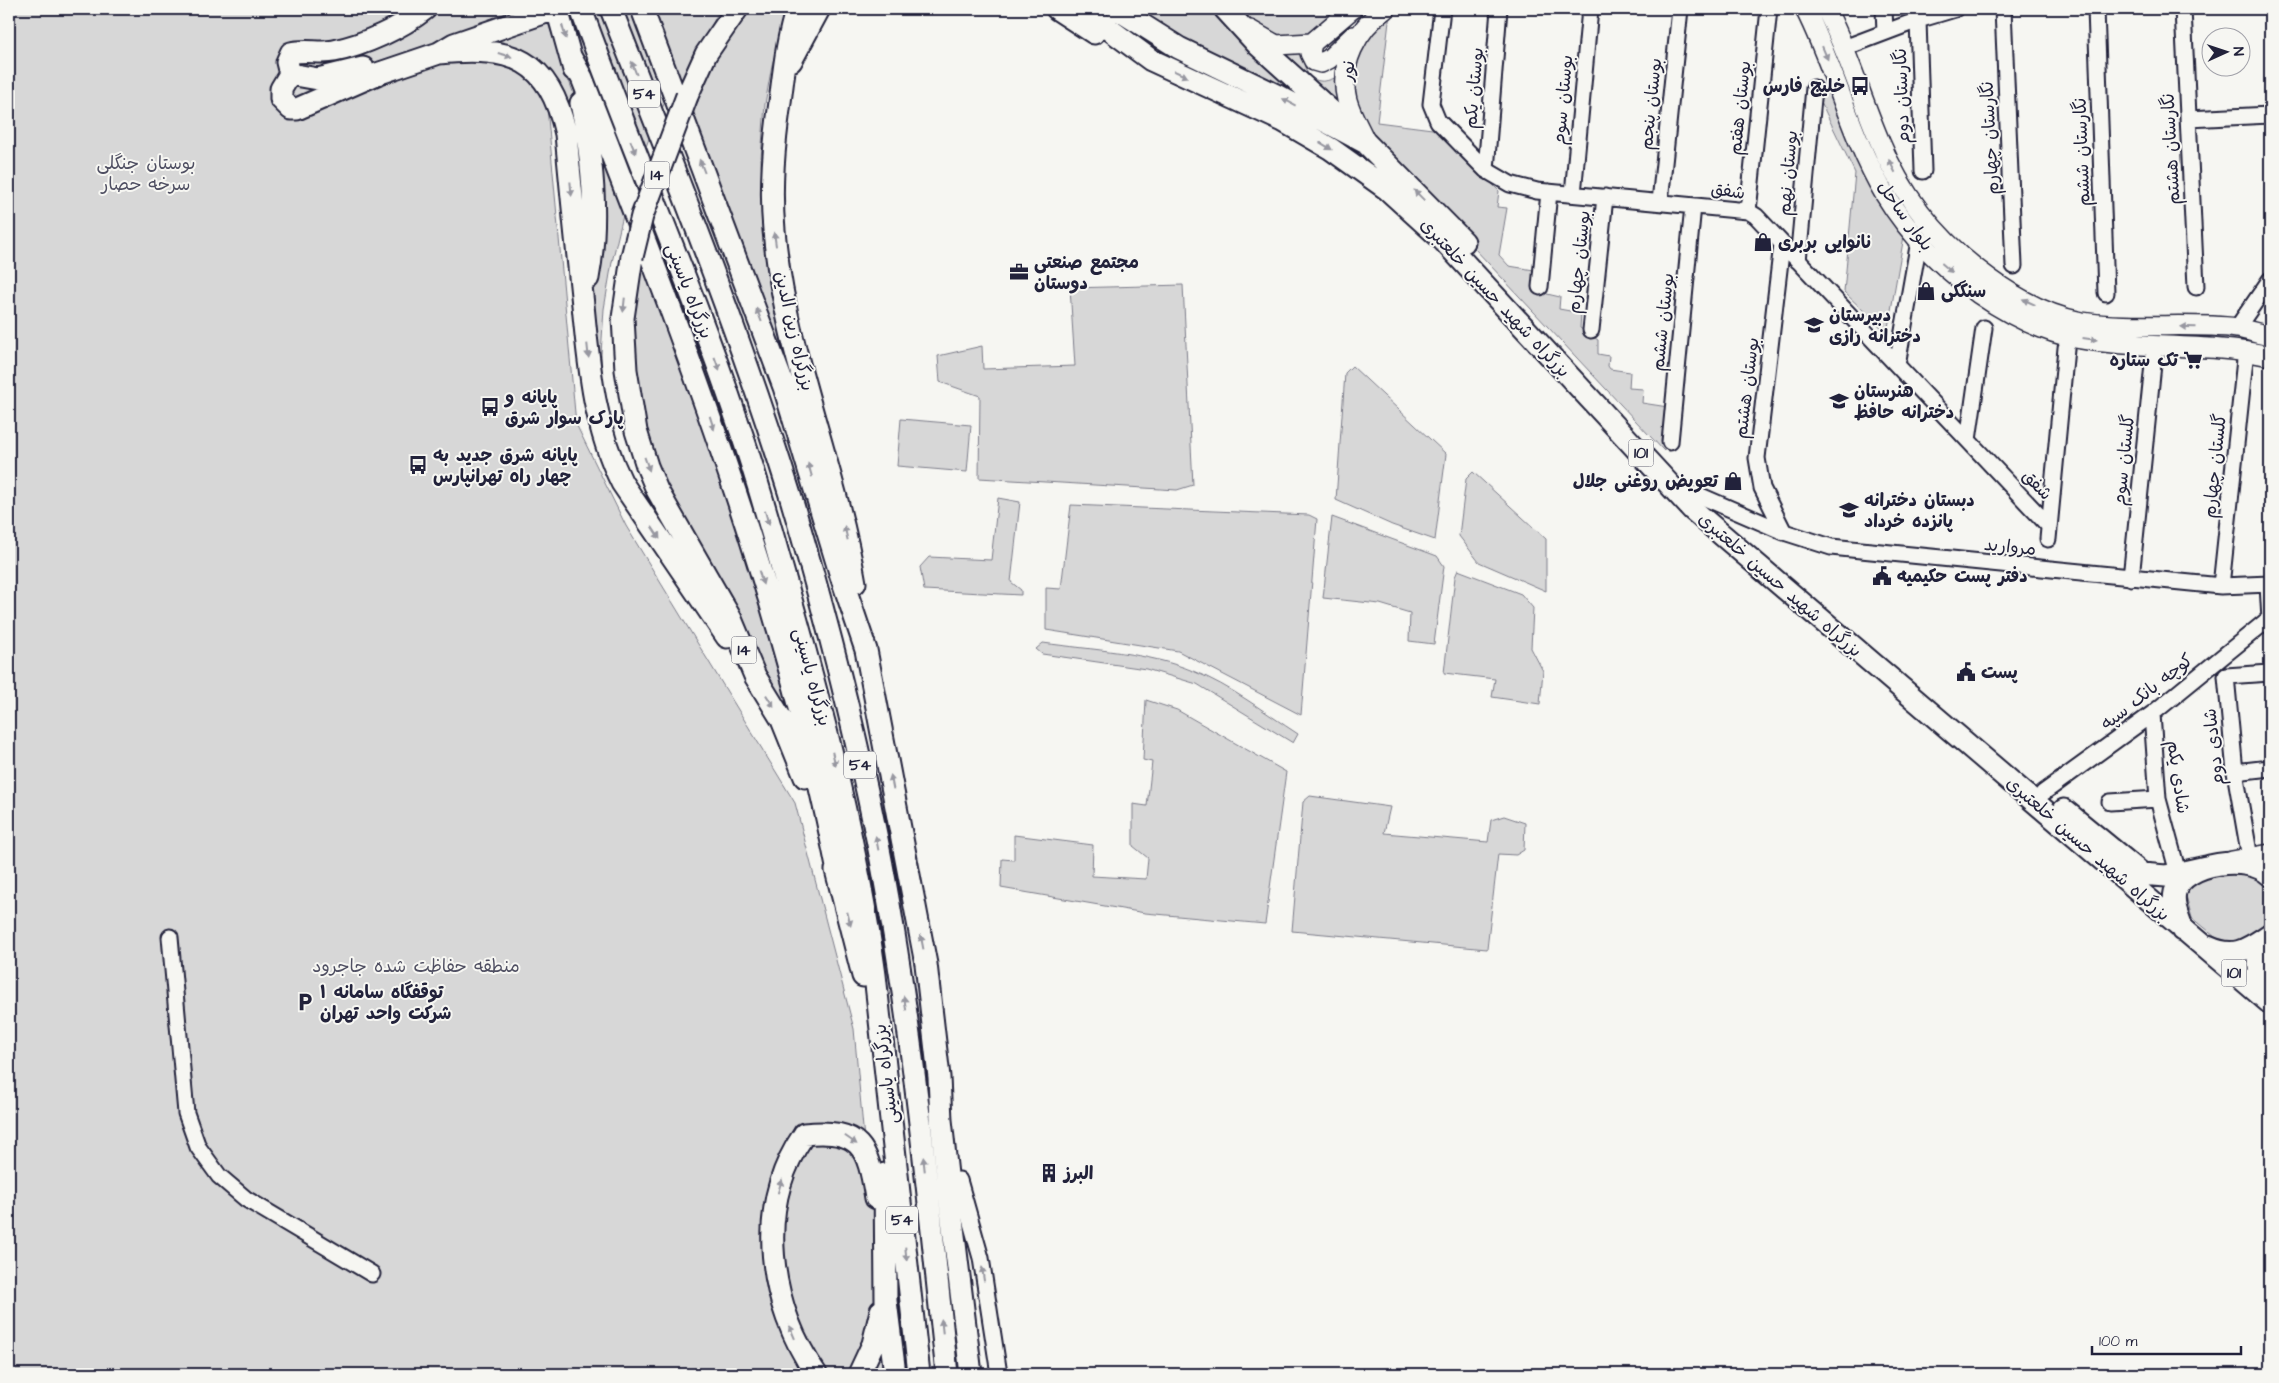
<svg xmlns="http://www.w3.org/2000/svg" width="2279" height="1383" viewBox="0 0 2279 1383" font-family="'Architects Daughter','Playpen Sans Arabic',sans-serif">
<rect width="100%" height="100%" fill="#f6f6f2"/>
<filter id="ink" filterUnits="userSpaceOnUse"><feTurbulence type="fractalNoise" baseFrequency=".02" numOctaves="2"/><feDisplacementMap in="SourceGraphic" scale="10" xChannelSelector="R" yChannelSelector="G"/><feConvolveMatrix kernelMatrix="1 2 1 2 8 2 1 2 1" color-interpolation-filters="sRGB"/></filter>
<g filter="url(#ink)">
<!-- green -->
<path fill="#d7d7d7" stroke="#7c7c89" d="M9 9H528L545 15 576 100 588 238 544 74 576 424 626 526 795 803 854 1029 869 1194 878 1219V1305L884 1374H9Z
M590 9H601L650 136 644 152Z
M623 9H634L667 97 661 111Z
M650 9H720L680 86Z
M743 9H788L772 65 765 104 761 159 763 219 807 421 689 110 717 54Z
M1130 9H1220L1325 110 1215 58Z
M1231 9H1339L1306 38 1281 41Z
M574 10 636 174 630 194 562 14Z
M1390 13 1377 122 1440 130 1499 191 1497 207 1507 208 1499 255 1509 266 1534 270 1547 294 1560 297 1559 309 1581 313 1580 328 1598 340V354L1609 356 1608 366 1610 369 1630 372 1629 388 1643 389 1642 403 1668 407 1664 451 1373 140 1356 113 1352 56Z
M1261 42 1306 49C1301 61 1305 79 1320 81 1327 82 1334 78 1340 76L1347 115Z
M580 84 625 207 612 262 604 309 601 354 603 396 607 399 619 456 639 503C629 487 618 470 611 453 592 405 589 349 592 299 594 262 599 225 598 188 596 153 589 118 580 84Z
M1814 88 1829 94 1863 170 1904 236 1887 333 1844 292 1855 173Z
M644 249 680 347 787 683 792 727 769 676 681 517 655 463 634 383 633 324Z
M1183 285 1193 485 1177 490 979 478 980 396 940 382 938 356 982 346 983 369 1075 366 1070 288Z
M1352 366 1446 454 1435 540 1392 525 1336 500 1345 373Z
M901 419 971 425 967 472 897 466Z
M1473 472 1546 539V591L1479 562 1459 536 1466 479Z
M998 498 1020 502 1011 582 1021 590V595L924 590 920 567 929 557 991 560Z
M1071 505 1309 515 1317 519 1301 715 1178 651 1046 630V588L1061 589Z
M1332 517 1437 556 1444 566 1434 644 1409 641 1410 613 1380 604 1323 598Z
M1458 570 1521 594 1533 608 1531 648 1543 671 1540 704 1492 697 1495 679 1444 673 1455 577Z
M1043 643C1093 650 1147 652 1193 671 1231 686 1264 712 1298 734L1293 743 1197 684 1146 669 1042 654 1036 649Z
M1146 700 1177 710 1286 772 1265 924 1145 913 1001 888 1002 859 1014 860V835L1093 845 1092 876 1146 879 1148 858 1133 846V804L1147 806 1152 762 1143 760Z
M1310 796 1390 807 1384 833 1488 842 1491 820 1504 816 1525 823 1524 850 1516 855 1498 854 1487 949 1292 931 1303 802Z
M2237 869 2270 885V919L2257 937 2229 943 2215 937 2192 918 2185 892 2189 881Z"/>
<g fill="none" stroke-linecap="round" stroke-linejoin="round">
<!-- minor casing -->
<g stroke="#22223b" stroke-width="19">
<path id="minor" d="M1442 9 1431 104 1438 121 1486 170 1510 184 1537 191 1748 211 1756 216 2049 526
M1884 9 1885 32
M2003 9 2014 266
M2096 9 2106 293
M2183 9 2196 287
M1918 20 1923 171
M1844 48 1918 20 1955 9
M2188 119 2270 115
M1486 170 1499 9
M1573 194 1590 9
M1660 202 1680 9
M1748 211 1769 9
M1782 244 1757 458 1762 488 1784 532
M1798 261 1814 88
M1540 287 1549 192
M2237 328 2270 280
M1591 330 1605 197
M1897 365 1919 241
M1968 440 1984 328
M1670 442 1693 206
M1696 494 1784 532 1831 547 2221 586 2270 584
M2048 539 2066 348
M2131 578 2155 345
M2268 585 2270 620
M2221 586 2246 350
M2152 714 2158 799 2178 873
M2235 772 2270 768
M2043 793 2152 714 2270 618
M2110 802 2158 799
M2250 858 2235 772 2226 676 2270 673
M170 937 186 1113 198 1147 219 1176 246 1199 372 1274
M959 1180 981 1258 999 1374"/>
</g>
<!-- major casing -->
<g stroke="#22223b" stroke-width="22">
<path id="major" d="M1805 9C1835 68 1850 135 1884 193 1908 233 1941 267 1979 294 2008 314 2040 331 2075 338 2139 350 2204 342 2270 356
M1826 9C1848 51 1861 98 1880 142 1903 198 1941 244 1990 279 2016 298 2049 316 2082 322 2133 330 2186 322 2237 328 2248 330 2259 334 2270 336
M1250 30 1276 45 1312 43 1352 9
M1312 43 1310 53 1314 61 1321 63 1329 59 1353 36
M1366 143C1360 129 1351 115 1347 100 1338 65 1357 29 1385 9
M2232 861 2270 854"/>
</g>
<!-- highway casing -->
<g stroke="#22223b" stroke-width="25">
<path id="highway" d="M557 9 574 70
M581 9C631 148 691 283 738 423 757 477 772 533 788 589 824 716 857 844 875 975L919 1374
M611 9C674 170 739 330 790 495 824 608 854 724 877 839 912 1016 928 1195 947 1374
M642 9 784 387 841 576 866 650 926 964 939 1077 941 1120 951 1211 971 1374
M797 9C787 38 784 71 780 102 774 145 770 186 774 230 784 350 835 464 855 583
M1057 9 1094 33
M1082 9 1151 60 1283 121 1331 149 1387 189 1443 240 1693 510 2270 1003
M1117 9 1179 48 1278 96 1366 143 1464 242
M1225 9 1257 44 1342 121
M439 53C512 46 549 58 566 134 571 191 577 248 583 305 589 367 594 427 622 483L727 637
M570 56 582 78C684 340 787 605 840 882
M791 61 819 9
M290 74 281 89V99L291 109H297L377 74 439 53 454 44 555 9
M290 74 318 79 363 68
M290 74 287 62 291 53C306 49 319 54 334 51 364 45 401 28 425 9
M687 96 706 54 737 9
M581 103C593 160 599 220 588 278
M632 257 623 318 626 370 636 431 647 466 657 490 731 619 755 676 782 720 805 777
M2064 810 2142 874 2166 876 2206 867
M836 870 863 976
M2183 930C2179 918 2172 905 2175 892 2184 862 2249 854 2270 875
M2270 934C2260 952 2251 971 2270 986
M2208 947C2235 959 2246 950 2269 935
M804 1134C861 1128 868 1147 876 1198
M803 1136C754 1208 769 1305 816 1374
M885 1174 886 1301 895 1374
M859 1374 873 1344 881 1311"/>
</g>
<!-- minor -->
<use href="#minor" stroke="#f6f6f2" stroke-width="15"/>
<!-- major -->
<use href="#major" stroke="#f6f6f2" stroke-width="19"/>
<!-- highway -->
<use href="#highway" stroke="#f6f6f2" stroke-width="21"/>
<!-- highway-bridge casing -->
<g stroke="#22223b" stroke-width="25" stroke-linecap="butt">
<path id="highway-bridge" d="M632 257 642 216 687 96"/>
</g>
<!-- highway-bridge -->
<use href="#highway-bridge" stroke="#f6f6f2" stroke-width="21"/>
</g>
<!-- one-way arrows -->
<defs><path id="oneway-solid" d="M-6-.8H1V-3.2L6.5 0L1 3.2V.8H-6Z" transform="scale(1.25)"/></defs>
<g fill="#9797a0">
<use href="#oneway-solid" transform="translate(564 32) rotate(74)"/>
<use href="#oneway-solid" transform="translate(1825 53) rotate(67)"/>
<use href="#oneway-solid" transform="translate(505 55) rotate(16)"/>
<use href="#oneway-solid" transform="translate(634 68) rotate(-111)"/>
<use href="#oneway-solid" transform="translate(1181 74) rotate(25)"/>
<use href="#oneway-solid" transform="translate(1289 102) rotate(-152)"/>
<use href="#oneway-solid" transform="translate(1326 146) rotate(31)"/>
<use href="#oneway-solid" transform="translate(633 147) rotate(68)"/>
<use href="#oneway-solid" transform="translate(702 166) rotate(-111)"/>
<use href="#oneway-solid" transform="translate(1892 166) rotate(-117)"/>
<use href="#oneway-solid" transform="translate(571 189) rotate(85)"/>
<use href="#oneway-solid" transform="translate(1419 195) rotate(-134)"/>
<use href="#oneway-solid" transform="translate(775 239) rotate(-98)"/>
<use href="#oneway-solid" transform="translate(1947 268) rotate(41)"/>
<use href="#oneway-solid" transform="translate(2029 302) rotate(-155)"/>
<use href="#oneway-solid" transform="translate(624 305) rotate(96)"/>
<use href="#oneway-solid" transform="translate(759 315) rotate(-111)"/>
<use href="#oneway-solid" transform="translate(2188 327) rotate(-178)"/>
<use href="#oneway-solid" transform="translate(2090 339) rotate(7)"/>
<use href="#oneway-solid" transform="translate(588 351) rotate(84)"/>
<use href="#oneway-solid" transform="translate(717 364) rotate(70)"/>
<use href="#oneway-solid" transform="translate(712 423) rotate(72)"/>
<use href="#oneway-solid" transform="translate(647 464) rotate(70)"/>
<use href="#oneway-solid" transform="translate(810 470) rotate(-106)"/>
<use href="#oneway-solid" transform="translate(767 518) rotate(74)"/>
<use href="#oneway-solid" transform="translate(656 533) rotate(57)"/>
<use href="#oneway-solid" transform="translate(846 533) rotate(-103)"/>
<use href="#oneway-solid" transform="translate(761 578) rotate(73)"/>
<use href="#oneway-solid" transform="translate(770 701) rotate(58)"/>
<use href="#oneway-solid" transform="translate(834 759) rotate(76)"/>
<use href="#oneway-solid" transform="translate(892 782) rotate(-101)"/>
<use href="#oneway-solid" transform="translate(877 843) rotate(-101)"/>
<use href="#oneway-solid" transform="translate(849 919) rotate(76)"/>
<use href="#oneway-solid" transform="translate(922 942) rotate(-101)"/>
<use href="#oneway-solid" transform="translate(905 1003) rotate(-99)"/>
<use href="#oneway-solid" transform="translate(851 1140) rotate(35)"/>
<use href="#oneway-solid" transform="translate(924 1164) rotate(-96)"/>
<use href="#oneway-solid" transform="translate(780 1186) rotate(-73)"/>
<use href="#oneway-solid" transform="translate(906 1254) rotate(84)"/>
<use href="#oneway-solid" transform="translate(983 1274) rotate(-98)"/>
<use href="#oneway-solid" transform="translate(942 1326) rotate(-96)"/>
<use href="#oneway-solid" transform="translate(792 1332) rotate(-113)"/>
</g>
</g>
<!-- icons -->
<defs>
<g id="bus-bare" transform="scale(1.5)"><path d="M-5-6H5V4H4V6H2V4H-2V6H-4V4H-5ZM-3.5-4V0h7V-4ZM-3.5 1.2v1.5H-2V1.2ZM2 1.2v1.5H3.5V1.2Z" fill="#22223b" stroke="#f6f6f2" stroke-width="2.5" paint-order="stroke"/></g>
<g id="shop-bare" transform="scale(1.5)"><path d="M-5-2.5h2.3a2.7 3.5 0 0 1 5.4 0H5L5.5 6h-11ZM-1.5-2.5h3a1.5 2.3 0 0 0-3 0Z" fill="#22223b" stroke="#f6f6f2" stroke-width="2.5" paint-order="stroke"/></g>
<g id="office-bare" transform="scale(1.5)"><path d="M-6-3h4V-5.5h4V-3h4V5H-6ZM-1-4.5V-3h2v-1.5ZM-6 0V1H6V0Z" fill="#22223b" stroke="#f6f6f2" stroke-width="2.5" paint-order="stroke"/></g>
<g id="school-bare" transform="scale(1.5)"><path d="M0-5L7-2L0 1L-7-2ZM-4 1L0 2.5L4 1V4Q0 6-4 4Z" fill="#22223b" stroke="#f6f6f2" stroke-width="2.5" paint-order="stroke"/></g>
<g id="supermarket-bare" transform="scale(1.5)"><path d="M-6-5.5h2.5l.6 2H6L4.5 2H-2.5L-4.4-4H-6ZM-1.5 3.2a1.3 1.3 0 1 0 .1 0ZM3 3.2a1.3 1.3 0 1 0 .1 0Z" fill="#22223b" stroke="#f6f6f2" stroke-width="2.5" paint-order="stroke"/></g>
<g id="civic-bare" transform="scale(1.5)"><path d="M-.6-6.5H3V-4.5H.6V-3L4-1V1h2V6H-6V1h2V-1L-.6-3ZM-1.2 2.5V6h2.4V2.5Z" fill="#22223b" stroke="#f6f6f2" stroke-width="2.5" paint-order="stroke"/></g>
<g id="parking-bare" transform="scale(1.5)"><path d="M-3.5-5.5H1a3.5 3.5 0 0 1 0 7H-1V5.5H-3.5ZM-1-3.4V-.6H.8a1.4 1.4 0 0 0 0-2.8Z" fill="#22223b" stroke="#f6f6f2" stroke-width="2.5" paint-order="stroke"/></g>
<g id="building-bare" transform="scale(1.5)"><path d="M-4-6H4V6H1V3H-1V6H-4ZM-2.5-4.3h1.7v1.8h-1.7ZM.8-4.3h1.7v1.8H.8ZM-2.5-1h1.7V.8h-1.7ZM.8-1h1.7V.8H.8Z" fill="#22223b" stroke="#f6f6f2" stroke-width="2.5" paint-order="stroke"/></g>
</defs>
<g fill-rule="evenodd">
<use href="#bus-bare" x="1860" y="86"/>
<use href="#shop-bare" x="1763" y="242"/>
<use href="#office-bare" x="1019" y="272"/>
<use href="#shop-bare" x="1926" y="291"/>
<use href="#school-bare" x="1814" y="325"/>
<use href="#supermarket-bare" x="2193" y="360"/>
<use href="#school-bare" x="1839" y="401"/>
<use href="#bus-bare" x="490" y="407"/>
<use href="#bus-bare" x="418" y="465"/>
<use href="#shop-bare" x="1733" y="481"/>
<use href="#school-bare" x="1849" y="510"/>
<use href="#civic-bare" x="1882" y="576"/>
<use href="#civic-bare" x="1966" y="672"/>
<use href="#parking-bare" x="305" y="1002"/>
<use href="#building-bare" x="1049" y="1173"/>
</g>
<g text-anchor="middle" dominant-baseline="central" stroke-width="4" stroke-linejoin="round" paint-order="stroke">
<!-- shield labels -->
<g fill="#f6f6f2" stroke="#626272" stroke-width="1">
<rect x="628" y="80.5" width="32" height="27" rx="4"/>
<rect x="644.5" y="161.5" width="25" height="27" rx="4"/>
<rect x="1628.5" y="439.5" width="25" height="27" rx="4"/>
<rect x="731.5" y="636.5" width="25" height="27" rx="4"/>
<rect x="844" y="751.5" width="32" height="27" rx="4"/>
<rect x="2221.5" y="959.5" width="25" height="27" rx="4"/>
<rect x="886" y="1206.5" width="32" height="27" rx="4"/>
</g>
<g font-size="16" font-weight="bold" fill="#22223b">
<text x="644" y="94">54</text>
<text x="657" y="175">14</text>
<text x="1641" y="453">101</text>
<text x="744" y="650">14</text>
<text x="860" y="765">54</text>
<text x="2234" y="973">101</text>
<text x="902" y="1220">54</text>
</g>
<!-- street labels -->
<g font-size="18" fill="#22223b" stroke="#f6f6f2">
<text transform="translate(1348 71) rotate(-83)">نور</text>
<text transform="translate(1474 88) rotate(-85)">بوستان یکم</text>
<text transform="translate(1902 96) rotate(-92)">نگارستان دوم</text>
<text transform="translate(1563 100) rotate(-85)">بوستان سوم</text>
<text transform="translate(1651 104) rotate(-84)">بوستان پنجم</text>
<text transform="translate(1740 108) rotate(-84)">بوستان هفتم</text>
<text transform="translate(1990 138) rotate(-93)">نگارستان چهارم</text>
<text transform="translate(2171 149) rotate(-93)">نگارستان هشتم</text>
<text transform="translate(2082 152) rotate(-92)">نگارستان ششم</text>
<text transform="translate(1788 173) rotate(-85)">بوستان نهم</text>
<text transform="translate(1728 191) rotate(8)">شفق</text>
<text transform="translate(1905 216) rotate(54)">بلوار ساحل</text>
<text transform="translate(1579 262) rotate(-84)">بوستان چهارم</text>
<text transform="translate(689 291) rotate(69)">بزرگراه یاسینی</text>
<text transform="translate(1495 298) rotate(47)">بزرگراه شهید حسین خلعتبری</text>
<text transform="translate(1663 322) rotate(-84)">بوستان ششم</text>
<text transform="translate(794 331) rotate(77)">بزرگراه زین الدین</text>
<text transform="translate(1747 388) rotate(-83)">بوستان هشتم</text>
<text transform="translate(2124 460) rotate(-84)">گلستان سوم</text>
<text transform="translate(2215 466) rotate(-84)">گلستان چهارم</text>
<text transform="translate(2037 485) rotate(46)">شفق</text>
<text transform="translate(2010 547) rotate(6)">مروارید</text>
<text transform="translate(1780 585) rotate(41)">بزرگراه شهید حسین خلعتبری</text>
<text transform="translate(812 677) rotate(75)">بزرگراه یاسینی</text>
<text transform="translate(2147 692) rotate(-38)">کوچه بانک سپه</text>
<text transform="translate(2214 747) rotate(-96)">شادی دوم</text>
<text transform="translate(2178 777) rotate(82)">شادی یکم</text>
<text transform="translate(2088 849) rotate(41)">بزرگراه شهید حسین خلعتبری</text>
<text transform="translate(886 1074) rotate(-97)">بزرگراه یاسینی</text>
</g>
<!-- poi labels -->
<g font-size="18" font-weight="bold" fill="#22223b" stroke="#f6f6f2" text-anchor="start">
<text x="1845" y="86" text-anchor="end">خلیج فارس</text>
<text x="1778" y="242">نانوایی بربری</text>
<text x="1034" y="262">مجتمع صنعتی<tspan x="1034" dy="21">دوستان</tspan></text>
<text x="1941" y="291">سنگکی</text>
<text x="1829" y="315">دبیرستان<tspan x="1829" dy="21">دخترانه رازی</tspan></text>
<text x="2178" y="360" text-anchor="end">تک ستاره</text>
<text x="1854" y="391">هنرستان<tspan x="1854" dy="21">دخترانه حافظ</tspan></text>
<text x="505" y="397">پایانه و<tspan x="505" dy="21">پارک‌ سوار شرق</tspan></text>
<text x="433" y="455">پایانه شرق جدید به<tspan x="433" dy="21">چهار راه تهرانپارس</tspan></text>
<text x="1718" y="481" text-anchor="end">تعویض روغنی جلال</text>
<text x="1864" y="500">دبستان دخترانه<tspan x="1864" dy="21">پانزده خرداد</tspan></text>
<text x="1897" y="576">دفتر پست حکیمیه</text>
<text x="1981" y="672">پست</text>
<text x="320" y="992">توقفگاه سامانه ۱<tspan x="320" dy="21">شرکت واحد تهران</tspan></text>
<text x="1064" y="1173">البرز</text>
</g>
<!-- park labels -->
<g font-size="18" fill="#4f4f62" stroke="#f6f6f2">
<text x="146" y="163">بوستان جنگلی<tspan x="146" dy="21">سرخه حصار</tspan></text>
<text x="416" y="966">منطقه حفاظت شده جاجرود</text>
</g>
</g>
<!-- margin -->
<rect width="2279" height="1383" fill="none" stroke="#f6f6f2" stroke-width="30"/>
<rect x="15" y="15" width="2249" height="1353" fill="none" stroke="#22223b" stroke-width="2" filter="url(#ink)"/>
<!-- north arrow -->
<g transform="translate(2226 52) rotate(87)"><circle r="24" fill="#f6f6f2" stroke="#a1a1a9"/>
<path d="M0-4L9 19L0 12L-9 19Z" fill="#22223b"/>
<text y="-8" font-size="14" font-weight="bold" text-anchor="middle" fill="#22223b">N</text>
</g>
<!-- scale -->
<path d="M2092 1346v8h149v-8" fill="none" stroke="#22223b" stroke-width="2.5"/>
<text x="2099" y="1346" font-size="15" fill="#22223b" stroke="#f6f6f2" stroke-width="4" paint-order="stroke">100 m</text>
</svg>
